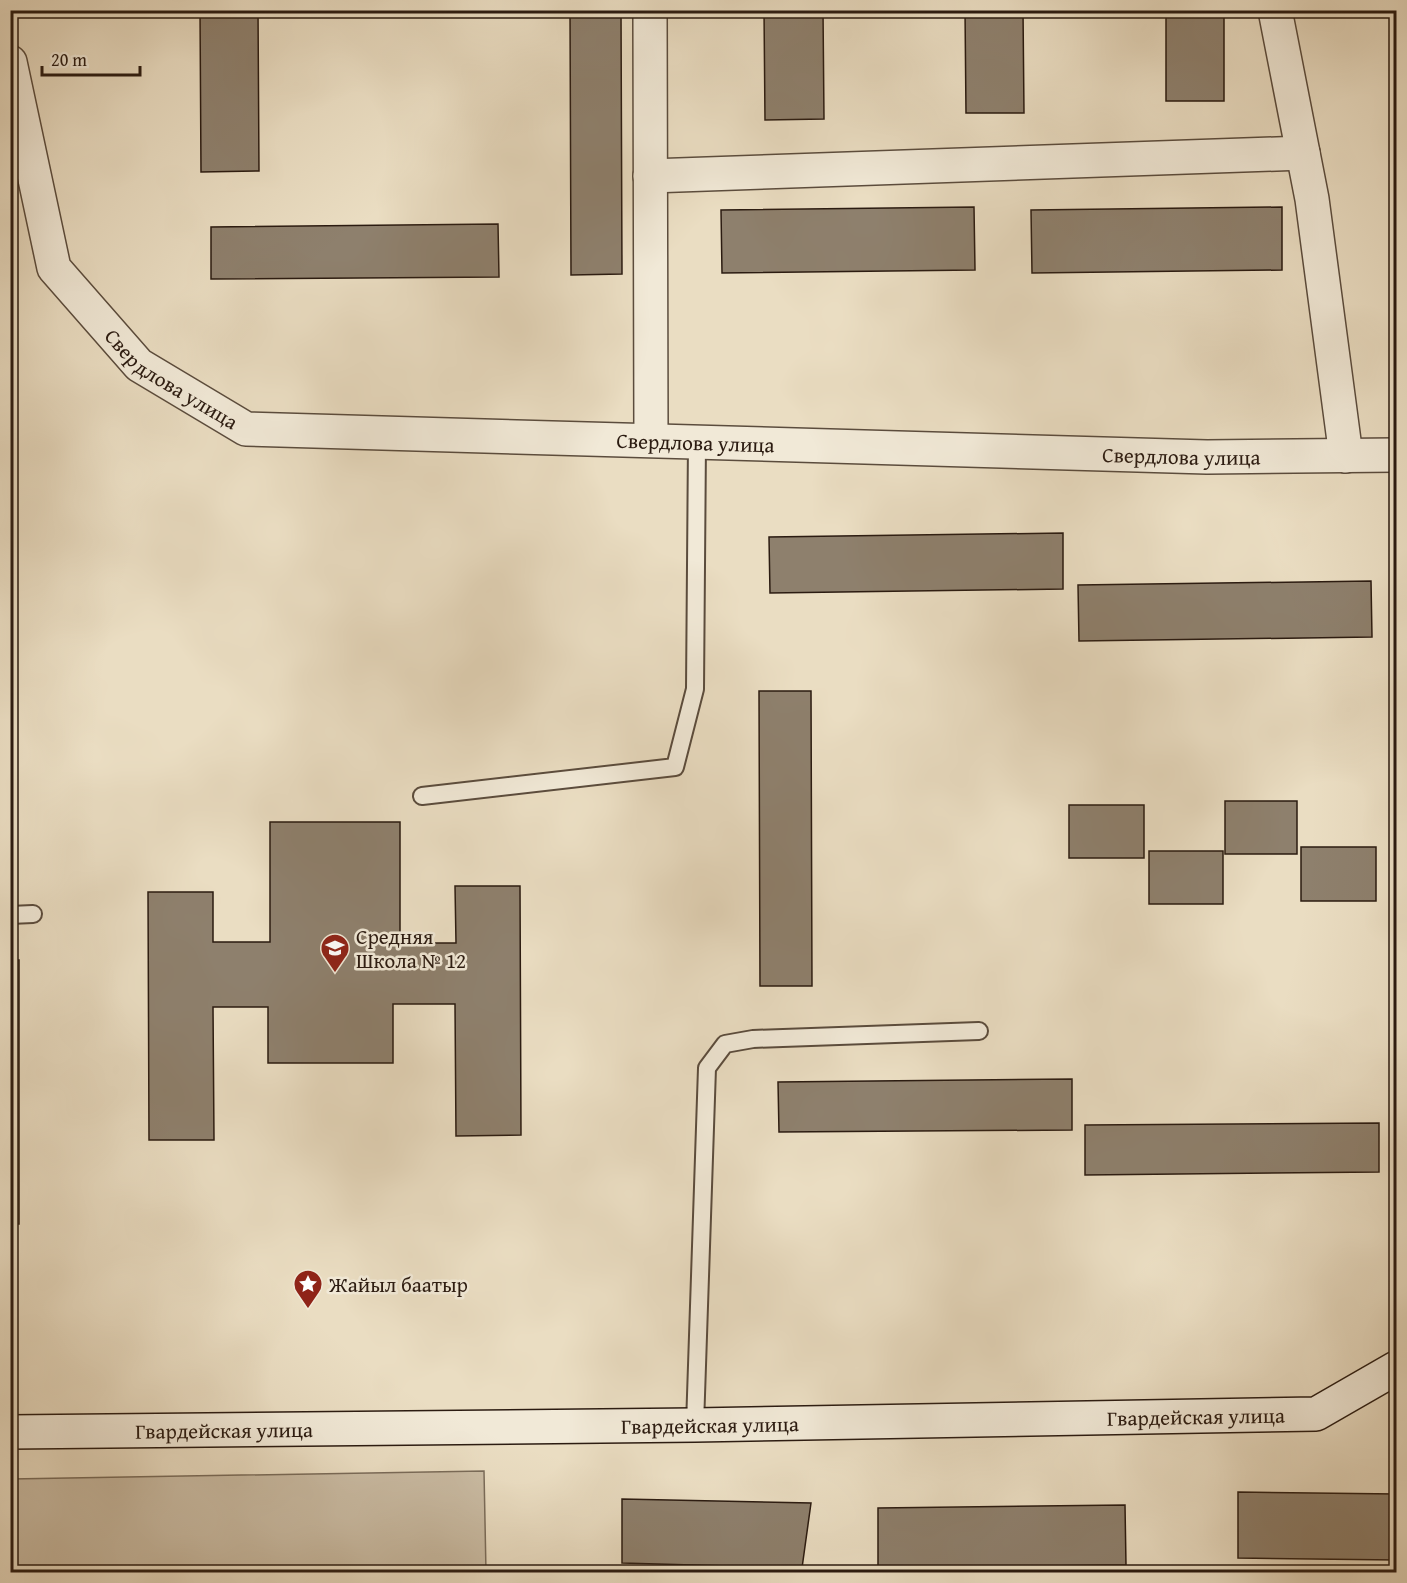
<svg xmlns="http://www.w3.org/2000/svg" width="1407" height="1583" viewBox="0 0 1407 1583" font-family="'Gentium Book Plus',serif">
<rect width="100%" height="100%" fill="#eaddc2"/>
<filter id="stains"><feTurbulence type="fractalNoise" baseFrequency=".00333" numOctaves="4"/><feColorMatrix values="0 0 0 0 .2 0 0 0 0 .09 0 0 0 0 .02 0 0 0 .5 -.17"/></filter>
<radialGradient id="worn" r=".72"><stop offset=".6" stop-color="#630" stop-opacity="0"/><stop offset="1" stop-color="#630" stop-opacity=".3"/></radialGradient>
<!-- green -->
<path fill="#cabca4" stroke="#7a6c5a" stroke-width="1.5" d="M484 1471 486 1572H11V1479Z"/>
<!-- building -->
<path fill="#8e806d" stroke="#2b1b11" stroke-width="1.5" d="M200 10H258L259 171 201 172Z
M570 10H621L622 274 571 275Z
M764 10H823L824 119 765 120Z
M965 10H1023L1024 113H966Z
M1166 10H1224V101H1166Z
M974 207 975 270 722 273 721 210Z
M1282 207V270L1032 273 1031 210Z
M498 224 499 277 211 279V227Z
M1063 533V589L770 593 769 537Z
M1371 581 1372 637 1079 641 1078 585Z
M759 691H811L812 986H760Z
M1225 801H1297V854H1225Z
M1069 805H1144V858H1069Z
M270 822H400V943H456L455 886H520L521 1135 456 1136 455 1004H393V1063H268V1007H213L214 1140H149L148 892H213V942H270Z
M1301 847H1376V901H1301Z
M1149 851H1223V904H1149Z
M10 960H19V1224H10Z
M1072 1079V1130L779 1132 778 1082Z
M1379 1123V1172L1085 1175V1125Z
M1238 1492 1396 1494V1560L1238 1558Z
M622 1499 811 1503 802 1568 622 1563Z
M1125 1505 1126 1565 878 1568V1508Z"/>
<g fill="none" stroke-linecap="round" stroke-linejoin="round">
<!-- lane casing -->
<g stroke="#5b4c3d" stroke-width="20">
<path id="lane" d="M422 796 675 767 695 689 697 442
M10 915 33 914
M695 1425 707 1068 725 1044 753 1039 979 1031"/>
</g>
<!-- street casing -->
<g stroke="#5b4c3d" stroke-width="36">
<g id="street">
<path d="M650 10 651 440"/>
<path d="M1275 10 1312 199 1346 456"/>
<path id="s1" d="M10 62 54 268 139 365 246 429 1207 457 1396 455"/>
<path d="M650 176 1303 153"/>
</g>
</g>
<!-- secondary casing -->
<g stroke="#2b1b11" stroke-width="36">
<g id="secondary">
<path id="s2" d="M10 1432 695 1425 1316 1414 1396 1368"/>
</g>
</g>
<!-- lane -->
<use href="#lane" stroke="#f1e9d7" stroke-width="16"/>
<!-- street -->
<use href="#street" stroke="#f1e9d7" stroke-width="33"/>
<!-- secondary -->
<use href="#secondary" stroke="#f1e9d7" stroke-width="33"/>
</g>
<!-- icons -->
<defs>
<g id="school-pin" transform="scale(1.5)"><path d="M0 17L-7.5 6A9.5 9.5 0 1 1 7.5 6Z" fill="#8f2418" stroke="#f1e9d7"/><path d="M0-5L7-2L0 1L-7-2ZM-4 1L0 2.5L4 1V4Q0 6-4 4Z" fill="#fff"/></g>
<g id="sight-pin" transform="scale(1.5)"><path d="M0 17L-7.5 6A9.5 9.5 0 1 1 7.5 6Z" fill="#8f2418" stroke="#f1e9d7"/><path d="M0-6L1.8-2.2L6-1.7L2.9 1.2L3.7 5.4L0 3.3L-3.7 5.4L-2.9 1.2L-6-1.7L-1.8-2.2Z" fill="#fff"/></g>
</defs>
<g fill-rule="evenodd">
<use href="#school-pin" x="335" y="948"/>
<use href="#sight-pin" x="308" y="1284"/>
</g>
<g text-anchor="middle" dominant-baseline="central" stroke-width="5" stroke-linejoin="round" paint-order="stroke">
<!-- street labels -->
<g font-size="21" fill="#2b1b11" stroke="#f1e9d7">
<text stroke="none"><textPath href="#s1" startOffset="374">Свердлова улица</textPath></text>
<text stroke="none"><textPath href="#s1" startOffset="914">Свердлова улица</textPath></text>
<text stroke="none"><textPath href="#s1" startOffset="1400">Свердлова улица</textPath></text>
<text stroke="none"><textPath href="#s2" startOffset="1186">Гвардейская улица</textPath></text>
<text stroke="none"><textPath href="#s2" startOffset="700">Гвардейская улица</textPath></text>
<text stroke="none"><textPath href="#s2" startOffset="214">Гвардейская улица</textPath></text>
</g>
<!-- poi labels -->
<g font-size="21" fill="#2b1b11" stroke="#f1e9d7" text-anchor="start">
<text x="356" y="936">Средняя<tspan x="356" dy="24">Школа № 12</tspan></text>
<text x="329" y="1284">Жайыл баатыр</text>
</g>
</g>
<!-- margin -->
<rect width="1407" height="1583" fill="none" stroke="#eaddc2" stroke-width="36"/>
<rect x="12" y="12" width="1383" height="1559" fill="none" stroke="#2b1b11" stroke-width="3"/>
<rect x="18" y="18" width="1371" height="1547" fill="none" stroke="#2b1b11" stroke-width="1.5"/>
<!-- scale -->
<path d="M42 66v9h98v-9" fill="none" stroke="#2b1b11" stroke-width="3"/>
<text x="51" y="66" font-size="18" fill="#2b1b11" stroke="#f1e9d7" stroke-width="4.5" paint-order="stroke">20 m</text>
<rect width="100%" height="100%" filter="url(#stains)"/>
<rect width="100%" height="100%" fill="url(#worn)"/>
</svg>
